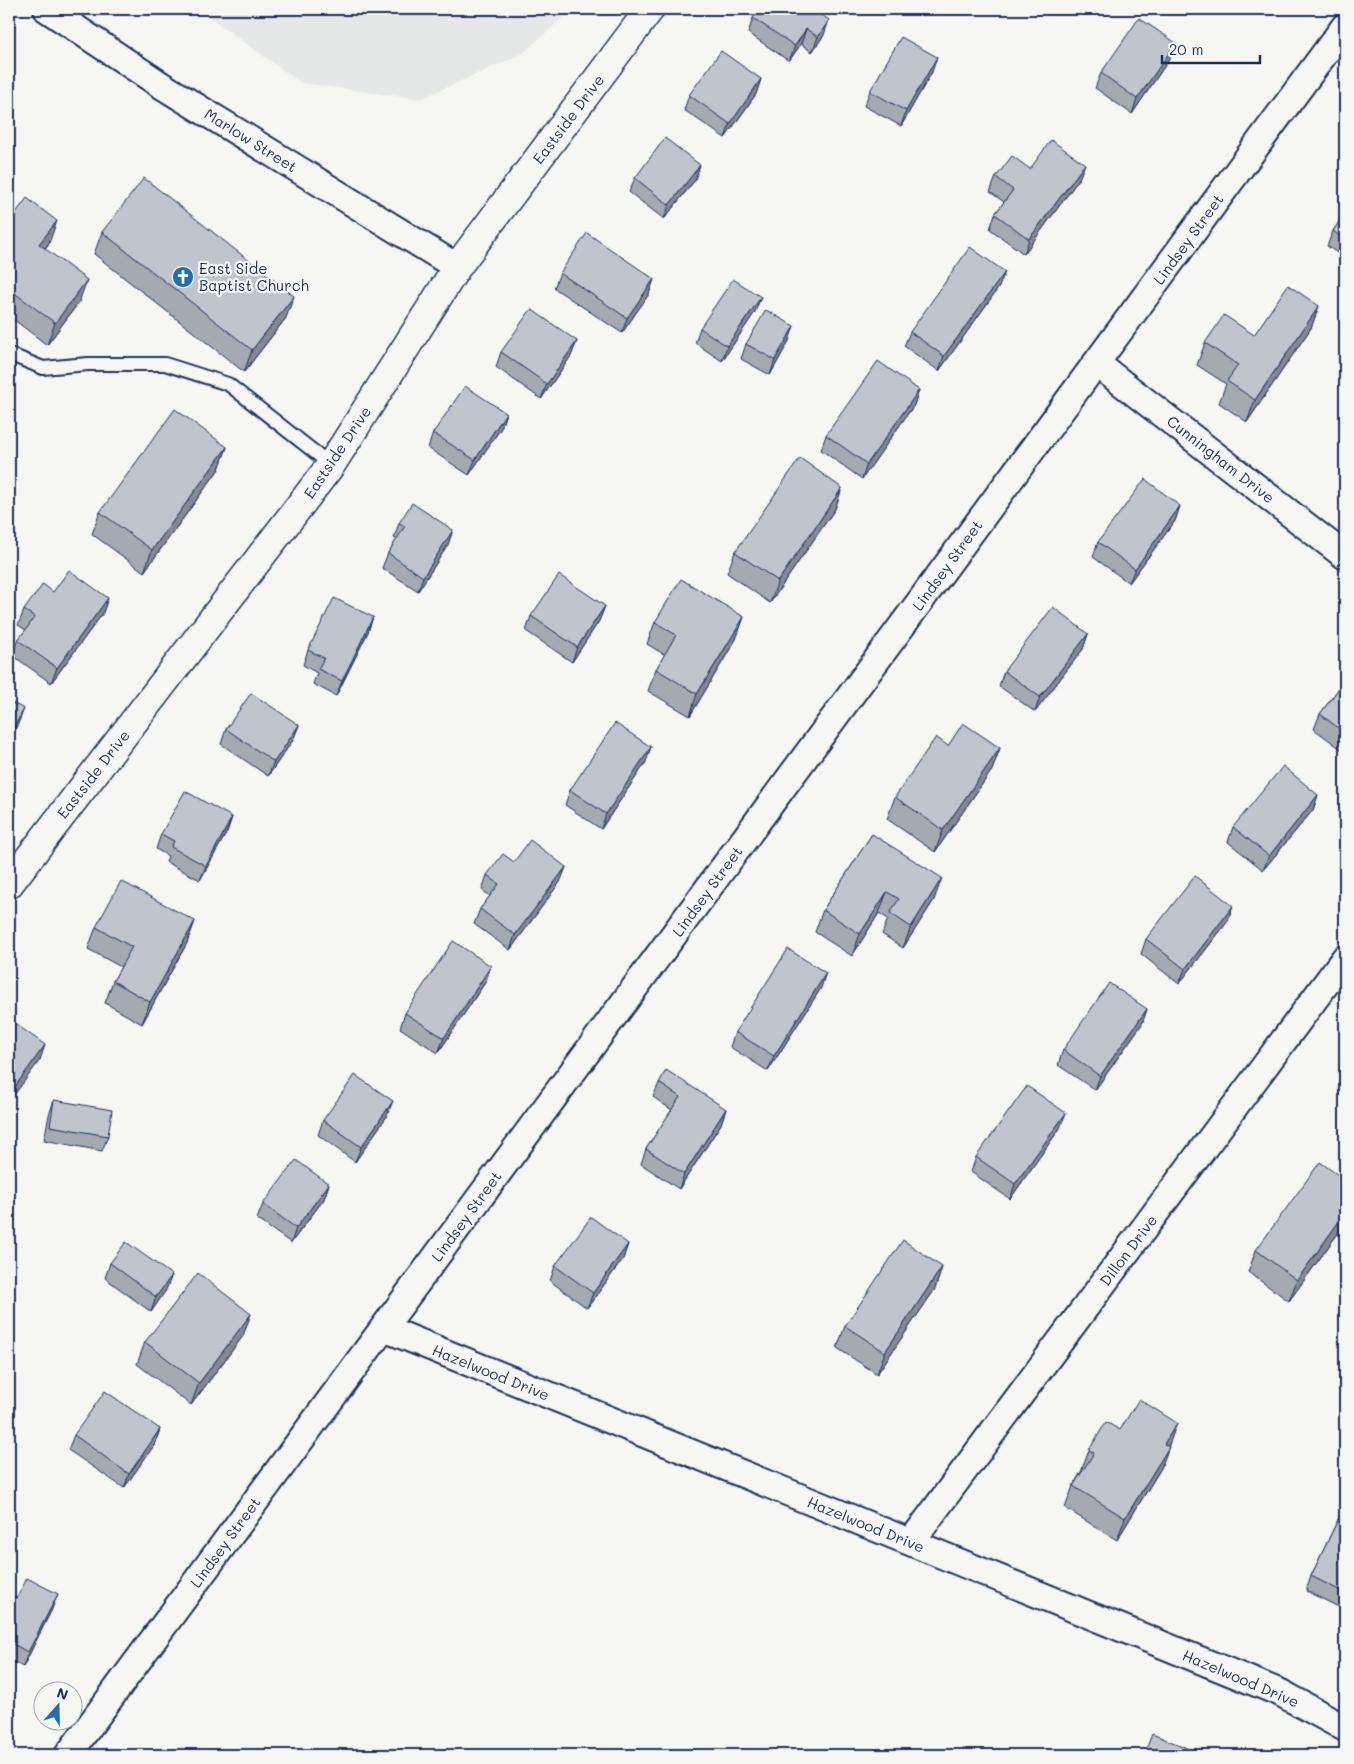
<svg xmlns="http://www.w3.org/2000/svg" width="1354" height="1764" viewBox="0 0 1354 1764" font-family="Mali,sans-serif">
<rect width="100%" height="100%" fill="#f6f6f2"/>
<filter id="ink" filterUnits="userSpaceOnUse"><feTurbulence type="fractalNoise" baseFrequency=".02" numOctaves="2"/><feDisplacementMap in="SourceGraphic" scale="10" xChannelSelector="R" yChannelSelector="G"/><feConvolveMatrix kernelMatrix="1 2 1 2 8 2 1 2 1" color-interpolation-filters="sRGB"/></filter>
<g filter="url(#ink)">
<!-- built -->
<path fill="#e6e7e7" d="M198 9H572L522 54 420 99 301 83Z"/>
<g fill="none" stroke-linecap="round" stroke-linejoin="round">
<!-- lane casing -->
<g stroke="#1b2f5e" stroke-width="16">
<path id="lane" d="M9 354 43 368 88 364H165L228 384 331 465"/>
</g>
<!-- street casing -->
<g stroke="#1b2f5e" stroke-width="30">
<path id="street" d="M47 9 161 85 457 267
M1096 363 1345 556
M384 1328 1281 1693 1345 1728
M911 1542 1345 958
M68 1755 1345 26"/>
</g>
<!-- secondary casing -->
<g stroke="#1b2f5e" stroke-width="31">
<path id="secondary" d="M9 884 331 465 457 267 650 9"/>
</g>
<!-- lane -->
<use href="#lane" stroke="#f6f6f2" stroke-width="12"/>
<!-- street -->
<use href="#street" stroke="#f6f6f2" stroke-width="26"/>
<!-- secondary -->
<use href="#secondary" stroke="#f6f6f2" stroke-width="28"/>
</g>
<!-- wall -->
<path fill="#a5a9b0" stroke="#1b2f5e" d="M760 9 824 35 812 52 801 44 789 61 748 33 753 18Z
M1170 58 1132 114 1095 88 1101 73Z
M932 72 901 126 864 106 870 91Z
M761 79 756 94 725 138 684 110 689 95Z
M1030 169 1079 179 1024 254 990 229 995 214 1004 202 990 192 996 177Z
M635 178 695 180 664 219 629 192Z
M1345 213V258L1327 246 1333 231Z
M9 216 49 243 45 249 79 302 47 345 9 316Z
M102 232 286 318 244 372 94 254Z
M560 273 654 279 649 294 622 333 554 288Z
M999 287 939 371 904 346 910 332Z
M1319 306 1311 328 1247 422 1219 403 1226 384 1197 365 1205 343 1254 335Z
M755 312 722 361 695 343 700 328Z
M577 341 571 356 541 399 496 367 501 352Z
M789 341 770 375 741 359 746 344Z
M919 390 914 405 862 479 821 450 826 435Z
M506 413 501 428 469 475 428 448 433 433Z
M227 447 219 469 144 572 92 534 100 512Z
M842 488 835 509 770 603 727 573 735 552Z
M1180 506 1175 521 1129 583 1093 557 1098 542Z
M399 523 448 545 418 591 382 568 388 553 397 539 394 538Z
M53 592 103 613 51 683 12 655 18 640 26 630 18 625 24 610Z
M605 606 599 621 572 662 526 631 531 616Z
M373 617 368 632 336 696 313 684 317 673 303 665 308 650Z
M744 617 736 639 690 716 648 691 656 669 665 655 647 644 655 622Z
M1088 634 1083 649 1035 712 999 686 1004 671Z
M1345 680V752L1314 729 1320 714Z
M299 725 293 740 268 776 221 744 226 729Z
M948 746 1000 748 992 770 935 852 887 819 895 797Z
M646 762 601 829 565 805 570 790Z
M1318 795 1313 810 1263 870 1228 842 1233 827Z
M232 817 227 832 200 880 166 862 168 856 156 849 161 834Z
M872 834 934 900 903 948 882 934 888 919 879 913 852 956 815 932 823 910Z
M514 862 566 867 560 882 510 950 474 924 480 909 490 896 482 890 487 875Z
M1233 906 1228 921 1179 984 1141 954 1146 939Z
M195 921 187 943 142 1024 105 1003 113 981 121 967 88 949 96 927Z
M486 981 438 1053 400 1028 405 1013Z
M821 988 768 1071 730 1047 735 1032Z
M1147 1009 1142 1024 1095 1090 1058 1065 1063 1050Z
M659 1083 726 1109 721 1124 679 1189 641 1164 646 1149 672 1110 653 1097Z
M54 1100 108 1136 102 1151 44 1140 49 1115Z
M387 1116 355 1162 318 1135 323 1120Z
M1060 1128 1010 1199 971 1172 976 1157Z
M1345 1144V1160L1340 1157Z
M1345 1180V1215L1339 1232 1289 1301 1248 1272 1256 1250Z
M329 1184 324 1199 291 1243 257 1219 263 1204Z
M628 1244 623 1259 587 1308 550 1281 555 1266Z
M110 1263 166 1290 151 1312 105 1278Z
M942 1267 935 1289 877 1374 837 1348 845 1326Z
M243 1336 191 1405 137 1364 145 1342Z
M160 1429 155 1444 124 1488 68 1450 74 1435Z
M1120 1430 1169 1445 1161 1468 1117 1540 1065 1508 1073 1486 1081 1472 1089 1450Z
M1345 1505V1610L1306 1591 1311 1576Z
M9 1594 17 1598 52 1609 23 1667 9 1660Z"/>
<!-- shaded-wall -->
<path fill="#868990" stroke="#1b2f5e" d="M829 20 824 35 812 52 818 37Z
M806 29 801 44 789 61 795 46Z
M1176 43 1170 58 1132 114 1137 99Z
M937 57 932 72 901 126 906 111Z
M761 79 756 94 725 138 730 124Z
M1085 164 1079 179 1024 254 1029 239Z
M700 165 695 180 664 219 669 205Z
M57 221 49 243 31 266 39 244Z
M1005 272 999 287 939 371 944 356Z
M654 279 649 294 622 333 627 318Z
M87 280 79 302 47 345 55 323Z
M294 296 286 318 244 372 252 350Z
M761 297 755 312 722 361 727 346Z
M1319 306 1311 328 1247 422 1255 400Z
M794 326 789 341 770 375 775 360Z
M577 341 571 356 541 399 547 384Z
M919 390 914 405 862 479 867 464Z
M506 413 501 428 469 475 475 460Z
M227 447 219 469 144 572 152 550Z
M842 488 835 509 770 603 778 581Z
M1180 506 1175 521 1129 583 1135 569Z
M453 530 448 545 418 591 423 577Z
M108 598 103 613 51 683 57 668Z
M605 606 599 621 572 662 577 647Z
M373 617 368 632 336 696 342 681Z
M744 617 736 639 690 716 697 694Z
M1088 634 1083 649 1035 712 1040 697Z
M24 709 18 724 9 741V736Z
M299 725 293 740 268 776 274 762Z
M651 747 646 762 601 829 606 814Z
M1000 748 992 770 935 852 943 830Z
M1318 795 1313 810 1263 870 1269 856Z
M232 817 227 832 200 880 206 866Z
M566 867 560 882 510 950 515 935Z
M942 878 934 900 903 948 911 927Z
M887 892 879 913 852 956 860 934Z
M1233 906 1228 921 1179 984 1185 969Z
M195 921 187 943 142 1024 150 1002Z
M491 966 486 981 438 1053 444 1038Z
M826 973 821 988 768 1071 774 1056Z
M1147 1009 1142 1024 1095 1090 1100 1076Z
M45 1045 40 1060 9 1102V1095Z
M393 1101 387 1116 355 1162 361 1147Z
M726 1109 721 1124 679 1189 684 1174Z
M1066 1113 1060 1128 1010 1199 1015 1184Z
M329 1184 324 1199 291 1243 296 1228Z
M1345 1197V1208L1331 1226 1339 1205Z
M1345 1213V1215L1339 1232 1289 1301 1297 1280Z
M628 1244 623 1259 587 1308 593 1293Z
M942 1267 935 1289 877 1374 885 1352Z
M172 1275 166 1290 151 1312 156 1297Z
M251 1314 243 1336 191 1405 199 1383Z
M1177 1423 1169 1445 1156 1466 1164 1444Z
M160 1429 155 1444 124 1488 129 1474Z
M1169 1447 1161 1468 1117 1540 1125 1518Z
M58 1594 52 1609 23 1667 28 1652Z"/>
<!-- building -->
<path fill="#c0c4cd" stroke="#1b2f5e" d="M760 9H813L829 20 818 37 806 29 795 46 753 18Z
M1139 18 1176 43 1137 99 1101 73Z
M901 37 937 57 906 111 870 91Z
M721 51 761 79 730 124 689 95Z
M665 138 700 165 669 205 635 178Z
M1051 140 1085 164 1029 239 995 214 1013 190 996 177 1012 156 1030 169Z
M144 178 294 296 252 350 102 232Z
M27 198 57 221 39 244 87 280 55 323 9 289V216L12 218Z
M1345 213V240L1333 231Z
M587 233 654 279 627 318 560 273Z
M970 247 1005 272 944 356 910 332Z
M733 279 761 297 727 346 700 328Z
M1288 285 1319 306 1255 400 1227 381 1238 365 1205 343 1224 315 1254 335Z
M531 309 577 341 547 384 501 352Z
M766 310 794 326 775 360 746 344Z
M878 361 919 390 867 464 826 435Z
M465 386 506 413 475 460 433 433Z
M175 409 227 447 152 550 100 512Z
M800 458 842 488 778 581 735 552Z
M1145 479 1180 506 1135 569 1098 542Z
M412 503 453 530 423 577 388 553 405 526 399 523Z
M69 570 108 598 57 668 18 640 35 617 24 610 43 584 53 592Z
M559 575 605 606 577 647 531 616Z
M681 579 744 617 697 694 656 669 676 635 655 622Z
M334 598 373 617 342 681 318 669 324 658 308 650Z
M1053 607 1088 634 1040 697 1004 671Z
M1345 680V733L1320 714Z
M251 693 299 725 274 762 226 729Z
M9 701 24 709 9 736Z
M615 723 651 747 606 814 570 790Z
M963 723 1000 748 943 830 895 797 936 737 948 746Z
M1283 766 1318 795 1269 856 1233 827Z
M185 791 232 817 206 866 171 847 174 841 161 834Z
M872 834 942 878 911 927 890 913 899 899 887 892 860 934 823 910Z
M530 840 566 867 515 935 480 909 499 884 487 875 503 854 514 862Z
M1195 876 1233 906 1185 969 1146 939Z
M121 881 195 921 150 1002 113 981 132 947 96 927Z
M453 941 491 966 444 1038 405 1013Z
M788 949 826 973 774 1056 735 1032Z
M1109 983 1147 1009 1100 1076 1063 1050Z
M9 1019 45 1045 9 1095Z
M666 1070 726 1109 684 1174 646 1149 680 1097 659 1083Z
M355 1075 393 1101 361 1147 323 1120Z
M1027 1086 1066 1113 1015 1184 976 1157Z
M54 1100 112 1110 108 1136 50 1126Z
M296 1160 329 1184 296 1228 263 1204Z
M1320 1162 1345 1180V1197L1339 1205 1345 1209V1213L1297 1280 1256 1250Z
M591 1217 628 1244 593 1293 555 1266Z
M903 1240 942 1267 885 1352 845 1326Z
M126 1242 172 1275 156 1297 110 1263Z
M198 1273 251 1314 199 1383 145 1342Z
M105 1391 160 1429 129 1474 74 1435Z
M1139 1399 1177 1423 1164 1444 1169 1447 1125 1518 1073 1486 1094 1453 1089 1450 1106 1422 1120 1430Z
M1345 1505V1593L1311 1576Z
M27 1578 58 1594 28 1652 9 1642V1594L17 1598Z
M1152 1734 1205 1755H1144Z"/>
</g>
<!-- icons -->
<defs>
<g id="church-disc" transform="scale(1.125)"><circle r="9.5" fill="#1f6fb2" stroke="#f6f6f2"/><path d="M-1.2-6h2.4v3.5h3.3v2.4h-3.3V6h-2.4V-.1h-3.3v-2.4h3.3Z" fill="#fff"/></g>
</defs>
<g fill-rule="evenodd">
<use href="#church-disc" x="183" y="277"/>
</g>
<g text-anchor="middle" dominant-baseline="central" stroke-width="4.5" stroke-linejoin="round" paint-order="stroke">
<!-- street labels -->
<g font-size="15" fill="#1b2f5e" stroke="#f6f6f2">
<text transform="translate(568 119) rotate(-53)">Eastside Drive</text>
<text transform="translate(251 140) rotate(32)">Marlow Street</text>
<text transform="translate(1188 239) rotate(-54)">Lindsey Street</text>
<text transform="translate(337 452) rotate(-56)">Eastside Drive</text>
<text transform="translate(1221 459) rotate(38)">Cunningham Drive</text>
<text transform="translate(947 565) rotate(-54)">Lindsey Street</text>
<text transform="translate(93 774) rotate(-52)">Eastside Drive</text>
<text transform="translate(707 891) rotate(-54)">Lindsey Street</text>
<text transform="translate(466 1216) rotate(-54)">Lindsey Street</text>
<text transform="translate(1128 1250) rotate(-53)">Dillon Drive</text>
<text transform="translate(491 1372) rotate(22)">Hazelwood Drive</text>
<text transform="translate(866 1524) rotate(22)">Hazelwood Drive</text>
<text transform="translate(225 1542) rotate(-54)">Lindsey Street</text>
<text transform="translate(1241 1678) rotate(23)">Hazelwood Drive</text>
</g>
<!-- poi labels -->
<g font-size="15" fill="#1b2f5e" stroke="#f6f6f2" text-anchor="start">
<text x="199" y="268">East Side<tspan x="199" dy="17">Baptist Church</tspan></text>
</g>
</g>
<!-- margin -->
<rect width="1354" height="1764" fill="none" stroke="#f6f6f2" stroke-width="30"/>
<rect x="15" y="15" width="1324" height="1734" fill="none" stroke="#1b2f5e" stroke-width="2" filter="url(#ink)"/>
<!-- north arrow -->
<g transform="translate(58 1706) rotate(20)"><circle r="24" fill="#f6f6f2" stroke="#9ea6b7"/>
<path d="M0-4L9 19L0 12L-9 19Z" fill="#1f6fb2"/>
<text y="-8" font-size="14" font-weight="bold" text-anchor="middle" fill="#1b2f5e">N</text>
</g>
<!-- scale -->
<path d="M1162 55v8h98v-8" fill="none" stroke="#1b2f5e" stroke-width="2.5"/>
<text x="1169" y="55" font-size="15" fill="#1b2f5e" stroke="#f6f6f2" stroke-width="4" paint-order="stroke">20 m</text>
</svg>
